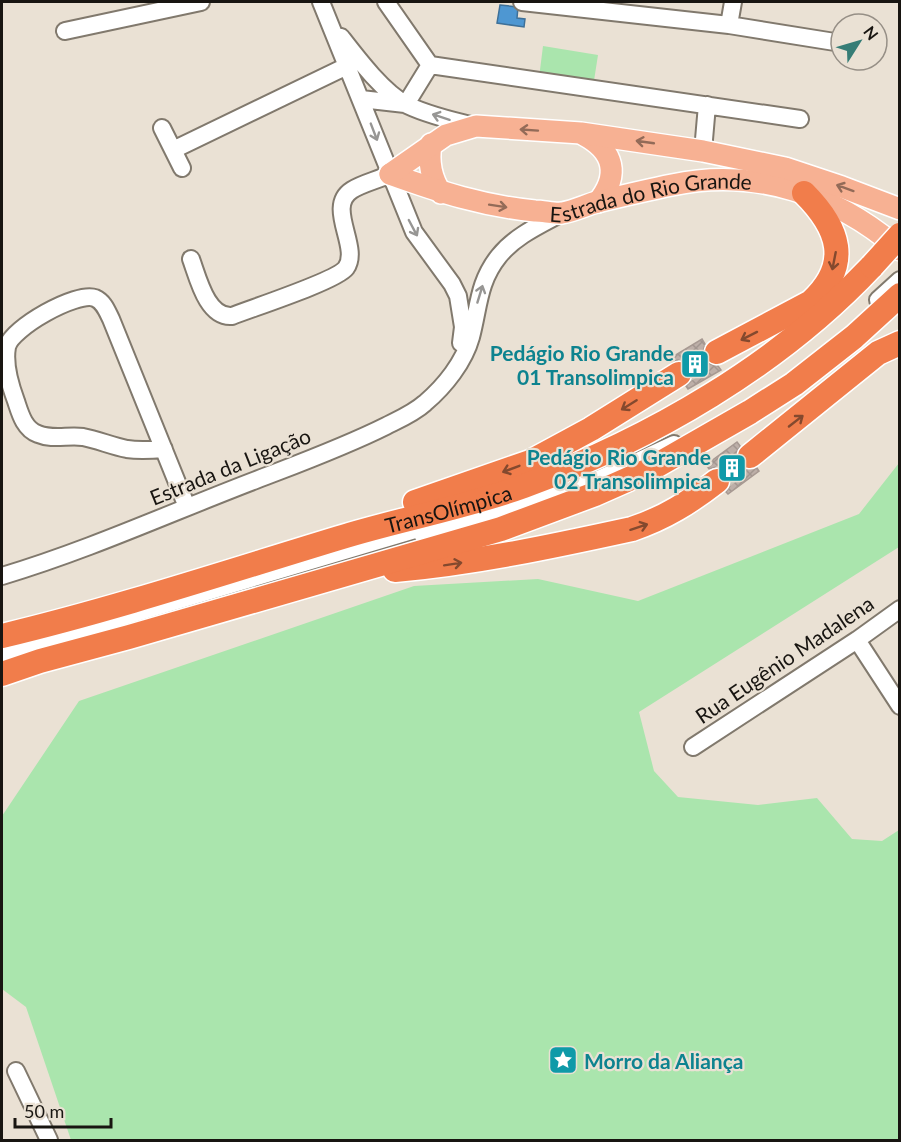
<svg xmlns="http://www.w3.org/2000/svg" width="901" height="1142" viewBox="0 0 901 1142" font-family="Lato,sans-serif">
<defs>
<pattern id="building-cross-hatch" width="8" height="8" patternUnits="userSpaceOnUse" patternTransform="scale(1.5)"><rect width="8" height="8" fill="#bdafa8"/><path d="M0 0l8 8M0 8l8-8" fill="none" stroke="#a29690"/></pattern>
</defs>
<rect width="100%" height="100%" fill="#eae1d4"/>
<!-- green -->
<path fill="#aae5ad" d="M543 46 598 55 593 87 539 78Z
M899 463V547L639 712 654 771 678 797 758 805 817 798 852 839 882 841 899 830V1140H71L26 1007 2 989V816L79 701 414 586 538 579 638 601 859 514Z"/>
<!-- water -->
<path fill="#4e97d2" stroke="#3e7098" stroke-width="1.5" d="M500 5 518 7 517 18 525 19 524 27 497 23Z"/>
<!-- building -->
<path fill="url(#building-cross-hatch)" stroke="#a79992" stroke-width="1.5" d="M702 339 705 344 703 352 705 359 710 364 718 366 721 370 688 389 686 386 691 381 693 374 691 367 685 361 678 360 671 362 669 359Z
M737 442 740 446 736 458 739 464 745 469 757 468 759 471 728 494 726 492 730 486 731 480 728 472 722 468 716 467 709 469 706 465Z"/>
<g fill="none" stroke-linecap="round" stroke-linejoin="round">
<!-- highway-tunnel -->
<path stroke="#cac2b7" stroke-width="24" stroke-dasharray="24 12" stroke-linecap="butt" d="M679 374 717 352
M717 481 750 456"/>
<!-- minor casing -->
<g stroke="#81796d" stroke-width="20">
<path id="minor" d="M321 2 414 232 452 284 458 296 463 327 461 343
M386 2 430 65 800 119
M522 2 729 25 841 43
M729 25 733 2
M65 31 201 2
M341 37C358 59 383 92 407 105 428 115 453 121 475 126
M361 99 405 104
M406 104 430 65
M162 128 182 168
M173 150 347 66
M703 151 707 105
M191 259C198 278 207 318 232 316 252 308 336 281 346 268 361 247 325 207 352 190 363 183 378 180 390 174
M878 300 900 280
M164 449C152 450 140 451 127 449 112 446 98 440 83 437 68 435 52 440 38 434 24 429 20 413 16 401 10 385 4 364 7 347 11 328 77 291 95 298 104 302 107 311 111 319 137 382 161 444 187 507
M423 536C467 524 512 512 556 496 596 482 635 462 674 444
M2 576C89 550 172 512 256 480 300 463 344 447 386 426 400 419 414 413 425 403 445 386 464 362 471 337 479 307 478 282 499 256 515 236 540 225 562 213
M857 640 900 706
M2 653 435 524
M693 747 857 640 900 609
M16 1071 49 1140"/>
</g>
<!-- major casing -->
<g stroke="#fff" stroke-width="24">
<g id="major">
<path d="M584 135C614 151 620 175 598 202"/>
<path d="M431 144C428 162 431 178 441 193"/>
<path id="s1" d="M390 174C440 192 483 206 535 211 544 211 554 214 562 213 574 211 586 205 597 202 622 196 647 190 672 185 756 167 837 195 900 250"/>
<path d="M390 174 446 135 476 126 581 133 703 151 785 168 842 187 900 209"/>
</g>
</g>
<!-- highway casing -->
<g stroke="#fff" stroke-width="27">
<g id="highway">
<path d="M717 352 811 302C852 264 839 228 804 193"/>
<path d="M750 456 878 353 900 343"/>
<path d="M415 502 530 462 591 429 679 374"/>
<path d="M395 570C475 563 554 546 632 529 665 518 690 502 717 481"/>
<path id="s2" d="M2 636C115 609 227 572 339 538 400 519 464 508 524 486 651 439 779 365 872 266"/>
<path d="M2 674 40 661 129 637 501 529 595 494 647 471 750 412 794 384 854 337 900 295"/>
</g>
</g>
<!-- minor -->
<use href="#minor" stroke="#fff" stroke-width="16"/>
<!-- major -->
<use href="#major" stroke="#f7b193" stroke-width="21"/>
<!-- highway -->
<use href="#highway" stroke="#f17d4b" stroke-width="24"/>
<!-- highway-bridge casing -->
<g stroke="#fff" stroke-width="27" stroke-linecap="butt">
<path id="highway-bridge" d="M872 266 900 235"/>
</g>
<!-- highway-bridge -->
<use href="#highway-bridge" stroke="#f17d4b" stroke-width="24"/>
</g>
<!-- one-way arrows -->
<defs><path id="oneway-shaft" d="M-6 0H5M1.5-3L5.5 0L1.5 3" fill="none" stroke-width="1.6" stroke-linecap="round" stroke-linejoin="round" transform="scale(1.5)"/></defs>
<g stroke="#979694">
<use href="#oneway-shaft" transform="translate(441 117) rotate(-162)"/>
<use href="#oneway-shaft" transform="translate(374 132) rotate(69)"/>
<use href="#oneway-shaft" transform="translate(413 228) rotate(62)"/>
<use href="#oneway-shaft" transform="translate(480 294) rotate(-73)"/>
</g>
<g stroke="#936b58">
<use href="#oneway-shaft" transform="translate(529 130) rotate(-176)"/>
<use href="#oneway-shaft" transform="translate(645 142) rotate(-172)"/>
<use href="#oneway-shaft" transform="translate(845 188) rotate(-160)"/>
<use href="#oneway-shaft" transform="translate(498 206) rotate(9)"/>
</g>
<g stroke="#84492e">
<use href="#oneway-shaft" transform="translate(834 261) rotate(101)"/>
<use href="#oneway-shaft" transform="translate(749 336) rotate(153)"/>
<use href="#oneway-shaft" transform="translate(629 405) rotate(148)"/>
<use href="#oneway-shaft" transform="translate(796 421) rotate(-38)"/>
<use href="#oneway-shaft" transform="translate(511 469) rotate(159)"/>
<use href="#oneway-shaft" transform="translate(639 527) rotate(-18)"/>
<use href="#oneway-shaft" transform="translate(453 564) rotate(-9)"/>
</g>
<!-- icons -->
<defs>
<g id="building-square" transform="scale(1.5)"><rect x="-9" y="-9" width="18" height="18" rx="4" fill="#0f9aa8" stroke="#eae1d4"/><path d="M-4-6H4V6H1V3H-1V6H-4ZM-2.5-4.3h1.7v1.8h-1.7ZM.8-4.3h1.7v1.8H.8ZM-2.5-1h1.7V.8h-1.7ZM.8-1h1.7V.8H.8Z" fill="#fff"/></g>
<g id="sight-square" transform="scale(1.5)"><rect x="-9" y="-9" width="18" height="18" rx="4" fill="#0f9aa8" stroke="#eae1d4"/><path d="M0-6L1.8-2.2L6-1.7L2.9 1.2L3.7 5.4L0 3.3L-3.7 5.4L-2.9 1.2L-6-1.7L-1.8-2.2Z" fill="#fff"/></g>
</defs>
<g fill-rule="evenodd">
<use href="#building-square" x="695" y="364"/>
<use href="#building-square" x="732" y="468"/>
<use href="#sight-square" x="563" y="1060"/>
</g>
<g text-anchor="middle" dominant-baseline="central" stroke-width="4.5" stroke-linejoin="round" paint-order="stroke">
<!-- street labels -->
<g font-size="21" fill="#181511" stroke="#eae1d4">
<text stroke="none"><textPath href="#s1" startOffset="268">Estrada do Rio Grande</textPath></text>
<text transform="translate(230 466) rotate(-22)">Estrada da Ligação</text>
<text stroke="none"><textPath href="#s2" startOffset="464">TransOlímpica</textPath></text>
<text transform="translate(784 659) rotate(-34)">Rua Eugênio Madalena</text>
</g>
<!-- culture labels -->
<g font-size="21" font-weight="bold" fill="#0d838f" stroke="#eae1d4" text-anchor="end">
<text x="674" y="352">Pedágio Rio Grande<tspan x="674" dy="24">01 Transolimpica</tspan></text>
<text x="711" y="456">Pedágio Rio Grande<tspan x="711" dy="24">02 Transolimpica</tspan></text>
<text x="584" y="1060" text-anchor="start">Morro da Aliança</text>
</g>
</g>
<!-- border -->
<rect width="901" height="1142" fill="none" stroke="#181511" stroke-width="6"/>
<!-- north arrow -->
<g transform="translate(859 42) rotate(53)"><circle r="28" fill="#eae1d4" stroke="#968f86" stroke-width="1.5"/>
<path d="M0-4.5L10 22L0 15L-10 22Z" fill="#367d76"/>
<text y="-9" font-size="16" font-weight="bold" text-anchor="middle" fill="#181511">N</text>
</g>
<!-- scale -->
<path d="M15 1118v9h96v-9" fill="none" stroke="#181511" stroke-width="3"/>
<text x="24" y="1118" font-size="18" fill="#181511" stroke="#eae1d4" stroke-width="4.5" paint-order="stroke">50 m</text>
</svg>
